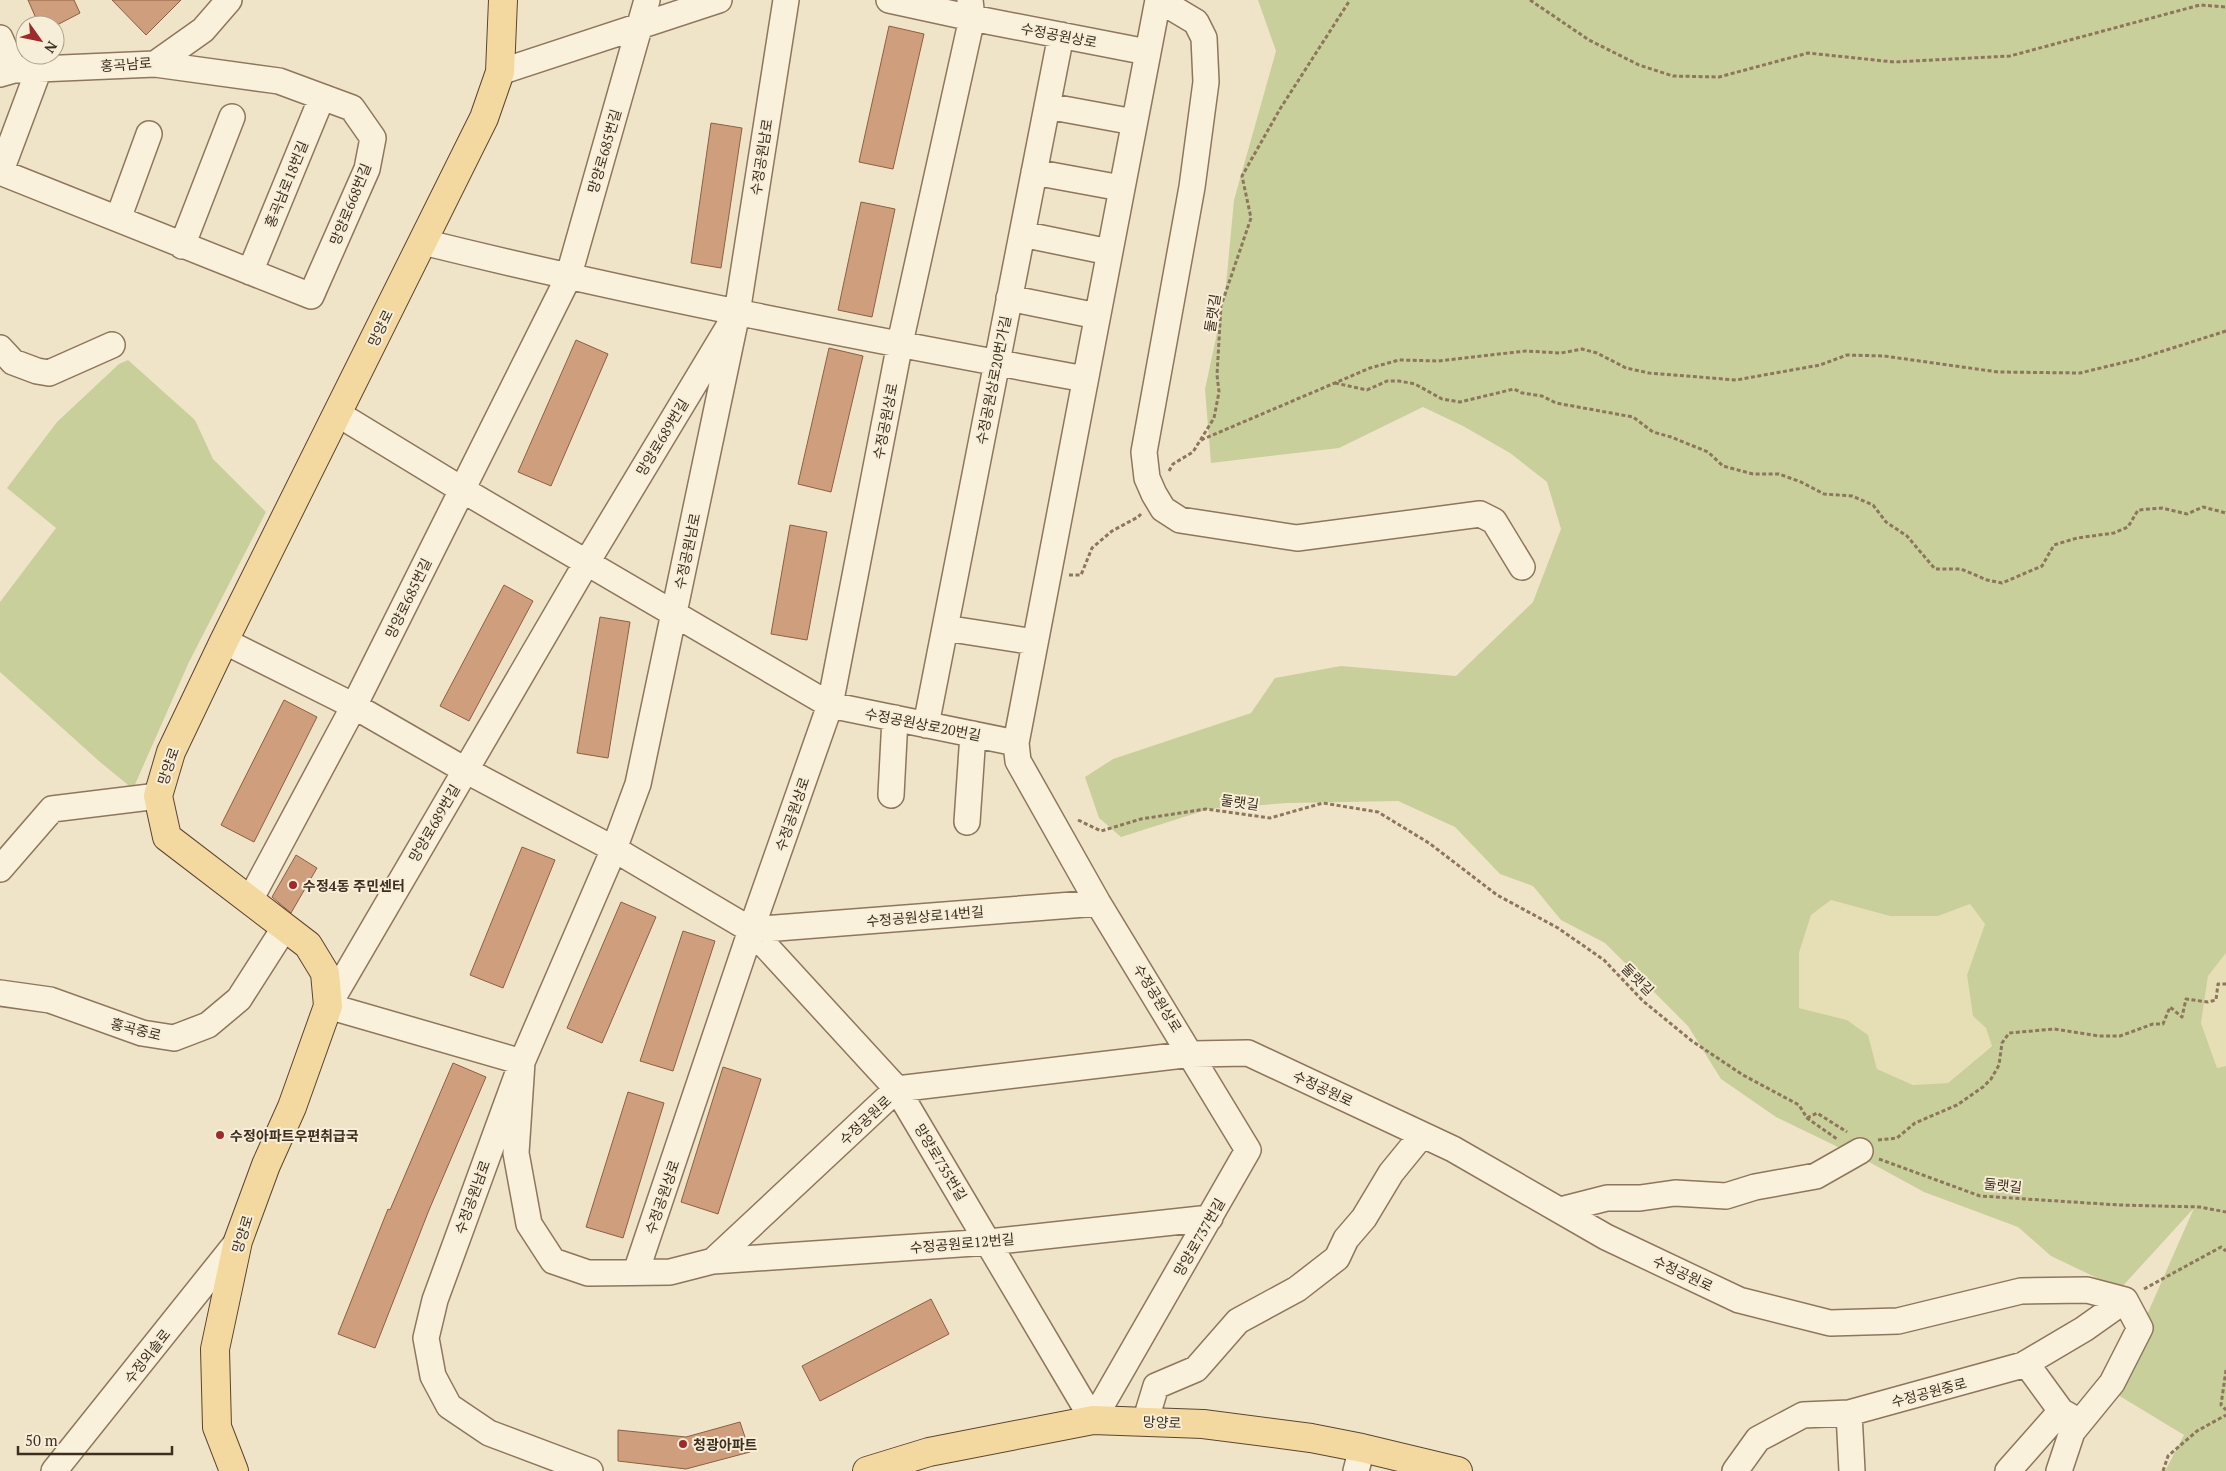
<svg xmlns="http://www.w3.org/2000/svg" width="2226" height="1471" viewBox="0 0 2226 1471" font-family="'PT Serif','Noto Sans KR',serif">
<rect width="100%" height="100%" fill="#f0e4c8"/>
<!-- farmland -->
<path fill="#e6deb5" d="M1831 900 1890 916H1938L1970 904 1985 924 1967 975 1973 1016 1986 1028 1992 1045 1948 1083 1913 1085 1877 1069 1868 1035 1847 1020 1799 1008V953L1811 915Z
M2226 953V1066L2217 1068 2201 1023 2208 976Z"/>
<!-- green -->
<path fill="#c9cf9b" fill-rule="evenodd" d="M1258 0H2226V953L2208 976 2201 1023 2217 1068 2226 1066V1471H2165L2184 1435 2113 1392 2194 1208 2120 1289 2051 1256 2018 1227 1924 1192 1869 1162 1776 1117 1721 1079 1688 1026 1605 943 1561 920 1533 886 1500 874 1455 827 1398 801 1288 803 1209 809 1121 837 1099 818 1085 777 1113 759 1251 713 1275 678 1341 666 1456 676 1533 602 1561 529 1547 482 1510 453 1463 426 1423 407 1339 448 1211 463 1205 389 1225 296 1234 200 1276 51ZM1831 900 1890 916H1938L1970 904 1985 924 1967 975 1973 1016 1986 1028 1992 1046 1948 1083 1913 1085 1877 1069 1868 1035 1847 1020 1799 1008V953L1811 915Z
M128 360 195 420 213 459 266 512 189 662 133 789 100 762 0 672V602L56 528 7 488 57 422 119 364Z"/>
<!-- building -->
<path fill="#cf9f7d" stroke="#8d5f41" d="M28 0H74L80 13 57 25H39Z
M112 0H181L146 35Z
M889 26 924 34 893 169 859 162Z
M711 123 742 128 721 268 691 263Z
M861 202 895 209 872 317 838 310Z
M576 340 608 354 551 486 518 472Z
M829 348 863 356 831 492 798 484Z
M790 525 827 532 807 640 771 634Z
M504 585 533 601 469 721 440 706Z
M600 617 630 622 608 758 577 753Z
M284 700 317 717 254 842 221 825Z
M522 847 555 860 503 988 470 975Z
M296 855 317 868 291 913 272 897Z
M621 902 656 917 602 1043 567 1028Z
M683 931 715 941 673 1071 640 1061Z
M453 1063 486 1077 429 1210 375 1348 338 1334 388 1209 390 1210Z
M723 1067 761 1079 718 1214 681 1202Z
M628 1092 664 1103 623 1238 586 1227Z
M931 1299 949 1334 820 1401 802 1366Z
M740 1422 750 1452 686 1469 618 1461V1430L686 1437Z"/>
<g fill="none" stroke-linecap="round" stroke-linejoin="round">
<!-- minor casing -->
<g stroke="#8d765c" stroke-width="28">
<path id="minor" d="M889 0 972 18 1147 52
M1159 0 1196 22 1204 38 1206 82 1192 187 1144 452 1147 478 1154 494 1163 509 1180 520 1297 538 1480 514 1494 521 1522 567
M0 38 14 70
M500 72 719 0
M0 74 14 70 39 69 155 64 203 30 229 0
M1047 106 1134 122
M0 172 311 296 367 169 373 138 352 108 279 81 155 64
M1034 172 1121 188
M0 173 39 69
M118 219 149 134
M1022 234 1109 252
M423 242C642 296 863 338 1085 379
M182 246 232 117
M250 272 322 97
M1009 298 1097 316
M737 313 587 562 328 1006 522 1062 516 1153 529 1224 553 1261 588 1273 670 1272 713 1261 897 1089 1192 1054 1248 1053 1453 1149 1606 1237 1739 1300 1830 1323 1898 1321 2021 1291 2087 1290 2125 1300 2140 1328 2112 1383 2072 1432 2059 1471
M0 348 13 362 37 371 49 373 112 345
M338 414 461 489 830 705 1016 743
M945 628 1035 642
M224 641 354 706 465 770 614 849 751 930 897 1089 1093 1420 1248 1150 1098 903 1018 761 1016 743 1158 0
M926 725 1061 35
M891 795 895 718
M967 822 973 734
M0 869 52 809 158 796
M250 900 354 706 568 278 647 0
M751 930 1098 903
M0 993 50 1000 142 1033 174 1038 208 1025 239 999 285 927
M1560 1210 1607 1198H1640L1675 1193 1726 1196 1755 1187 1816 1176 1860 1151
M713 1261 989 1242 1210 1218
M636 1272 751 930 830 705 900 343 972 18 970 0
M2026 1363 2061 1411
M1849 1413 1852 1471
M1145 1422 1156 1386 1196 1369 1238 1321 1297 1289 1337 1258 1346 1239 1364 1218 1391 1173 1422 1135
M54 1471 238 1241
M590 1471 489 1433 449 1406 433 1376 426 1338 435 1300 522 1062 614 849 638 784 737 313 786 0
M1356 1471 1362 1448
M1735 1471 1758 1439 1803 1415 1849 1413 2023 1365 2084 1329 2125 1300
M2008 1471 2061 1411 2080 1422"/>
</g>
<!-- major casing -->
<g stroke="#5b4430" stroke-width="30">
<path id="major" d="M234 1471 217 1427 215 1349 238 1241 266 1165 292 1107 328 1006 325 973 308 945 167 837 158 796 171 752 224 641 484 118 500 72 503 0
M867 1471 929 1452 1093 1420 1203 1424 1311 1438 1362 1448 1458 1471"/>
</g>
<!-- path -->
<path stroke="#8d765c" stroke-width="3" stroke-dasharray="4 2.5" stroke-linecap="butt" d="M1530 0 1589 40 1639 65 1673 76 1719 77 1808 53 1894 62 2010 56 2200 5 2226 7
M1335 383 1367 390 1387 381H1399L1415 384 1442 399 1460 402 1514 389 1522 393 1542 396 1556 403 1633 417 1653 432 1671 437 1708 452 1723 466 1753 474H1779L1801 482 1824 494 1852 496 1873 505 1886 522 1907 536 1935 569H1961L1987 580 2002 583 2042 566 2054 545 2077 538 2114 533 2128 527 2138 510 2162 508 2187 514 2203 507 2226 513
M1201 440 1370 368 1399 360 1438 361 1526 351 1561 353 1582 349 1597 353 1626 368 1649 373 1736 380 1820 365 1847 355 1884 356 1998 372 2080 373 2138 359 2226 331
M1169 471 1173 464 1193 452 1214 418 1219 392 1217 375 1221 306 1251 218 1242 176 1280 109 1350 0
M1069 575H1081L1092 548 1112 531 1138 517 1141 514
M1078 820 1101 831 1141 819 1206 809 1270 818 1323 803 1378 812 1429 843 1497 895 1558 928 1604 960 1643 1001 1692 1041 1743 1075 1799 1105 1807 1118 1837 1139
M1807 1118 1817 1113 1847 1132
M1878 1140 1897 1138 1915 1123 1957 1105 1983 1087 1991 1079 1999 1065 2002 1043 2009 1033 2054 1029 2099 1036H2120L2153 1024H2163L2170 1007 2182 1017 2186 999 2208 1002 2216 1000 2218 984H2226
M1879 1159 1980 1196 2119 1205 2200 1207 2226 1212
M2144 1289 2221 1247 2226 1251
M2226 1370 2221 1405 2226 1410
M2163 1471 2168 1456 2197 1431 2226 1415"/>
<!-- minor -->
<use href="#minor" stroke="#faf1dc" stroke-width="25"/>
<!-- major -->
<use href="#major" stroke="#f3d9a0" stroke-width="28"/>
</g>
<!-- markers -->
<g fill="#9e2a2b" stroke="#f7eed8" stroke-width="2">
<circle cx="293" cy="885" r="5"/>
<circle cx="220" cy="1135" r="5"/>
<circle cx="683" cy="1444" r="5"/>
</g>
<g text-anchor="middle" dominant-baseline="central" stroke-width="4" stroke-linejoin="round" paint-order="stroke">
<!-- street labels -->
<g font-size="14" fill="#3d2e20" stroke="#f7eed8">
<text transform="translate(1059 35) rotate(11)">수정공원상로</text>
<text transform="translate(126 64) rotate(-4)">홍곡남로</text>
<text transform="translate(604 151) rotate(-74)">망양로685번길</text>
<text transform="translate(761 157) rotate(-81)">수정공원남로</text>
<text transform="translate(286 184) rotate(-68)">홍곡남로18번길</text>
<text transform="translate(350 204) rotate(-68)">망양로668번길</text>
<text transform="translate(1212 313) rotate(-81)">둘랫길</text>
<text transform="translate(380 328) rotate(-64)">망양로</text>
<text transform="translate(993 380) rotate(-79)">수정공원상로20번가길</text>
<text transform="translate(885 421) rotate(-79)">수정공원상로</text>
<text transform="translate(662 437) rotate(-59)">망양로689번길</text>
<text transform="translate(687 551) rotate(-78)">수정공원남로</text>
<text transform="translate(408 598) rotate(-64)">망양로685번길</text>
<text transform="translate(923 724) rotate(11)">수정공원상로20번길</text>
<text transform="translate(168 766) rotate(-71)">망양로</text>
<text transform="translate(1240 802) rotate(8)">둘랫길</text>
<text transform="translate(792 814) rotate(-71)">수정공원상로</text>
<text transform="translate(434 823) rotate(-60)">망양로689번길</text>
<text transform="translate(925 916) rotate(-5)">수정공원상로14번길</text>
<text transform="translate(1638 979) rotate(45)">둘랫길</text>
<text transform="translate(1158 998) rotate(58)">수정공원상로</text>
<text transform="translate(136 1029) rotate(14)">홍곡중로</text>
<text transform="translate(1323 1088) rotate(25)">수정공원로</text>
<text transform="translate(865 1120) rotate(-43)">수정공원로</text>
<text transform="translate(941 1162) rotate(59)">망양로735번길</text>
<text transform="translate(2003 1185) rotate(6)">둘랫길</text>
<text transform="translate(472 1197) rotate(-70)">수정공원남로</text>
<text transform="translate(662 1197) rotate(-71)">수정공원상로</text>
<text transform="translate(242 1234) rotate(-73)">망양로</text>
<text transform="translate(1199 1237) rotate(-60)">망양로737번길</text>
<text transform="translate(962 1243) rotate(-5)">수정공원로12번길</text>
<text transform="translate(1683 1273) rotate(25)">수정공원로</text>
<text transform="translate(147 1356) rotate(-52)">수정외솔로</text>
<text transform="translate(1929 1392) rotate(-15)">수정공원중로</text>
<text transform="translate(1162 1422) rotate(2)">망양로</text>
</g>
<!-- poi labels -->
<g font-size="14" font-weight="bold" fill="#3d2e20" stroke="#f7eed8" text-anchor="start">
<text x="303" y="885">수정4동 주민센터</text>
<text x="230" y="1135">수정아파트우편취급국</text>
<text x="693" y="1444">청광아파트</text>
</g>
</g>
<!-- north arrow -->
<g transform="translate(40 40) rotate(123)"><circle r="24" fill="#f7eed8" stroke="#ada18e"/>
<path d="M0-4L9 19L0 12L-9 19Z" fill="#9e2a2b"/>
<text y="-8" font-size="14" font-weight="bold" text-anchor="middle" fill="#3d2e20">N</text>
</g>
<!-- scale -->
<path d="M18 1446v8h154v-8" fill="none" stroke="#3d2e20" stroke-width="2.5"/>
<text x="25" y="1446" font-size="15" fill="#3d2e20" stroke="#f7eed8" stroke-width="4" paint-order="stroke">50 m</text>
</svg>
